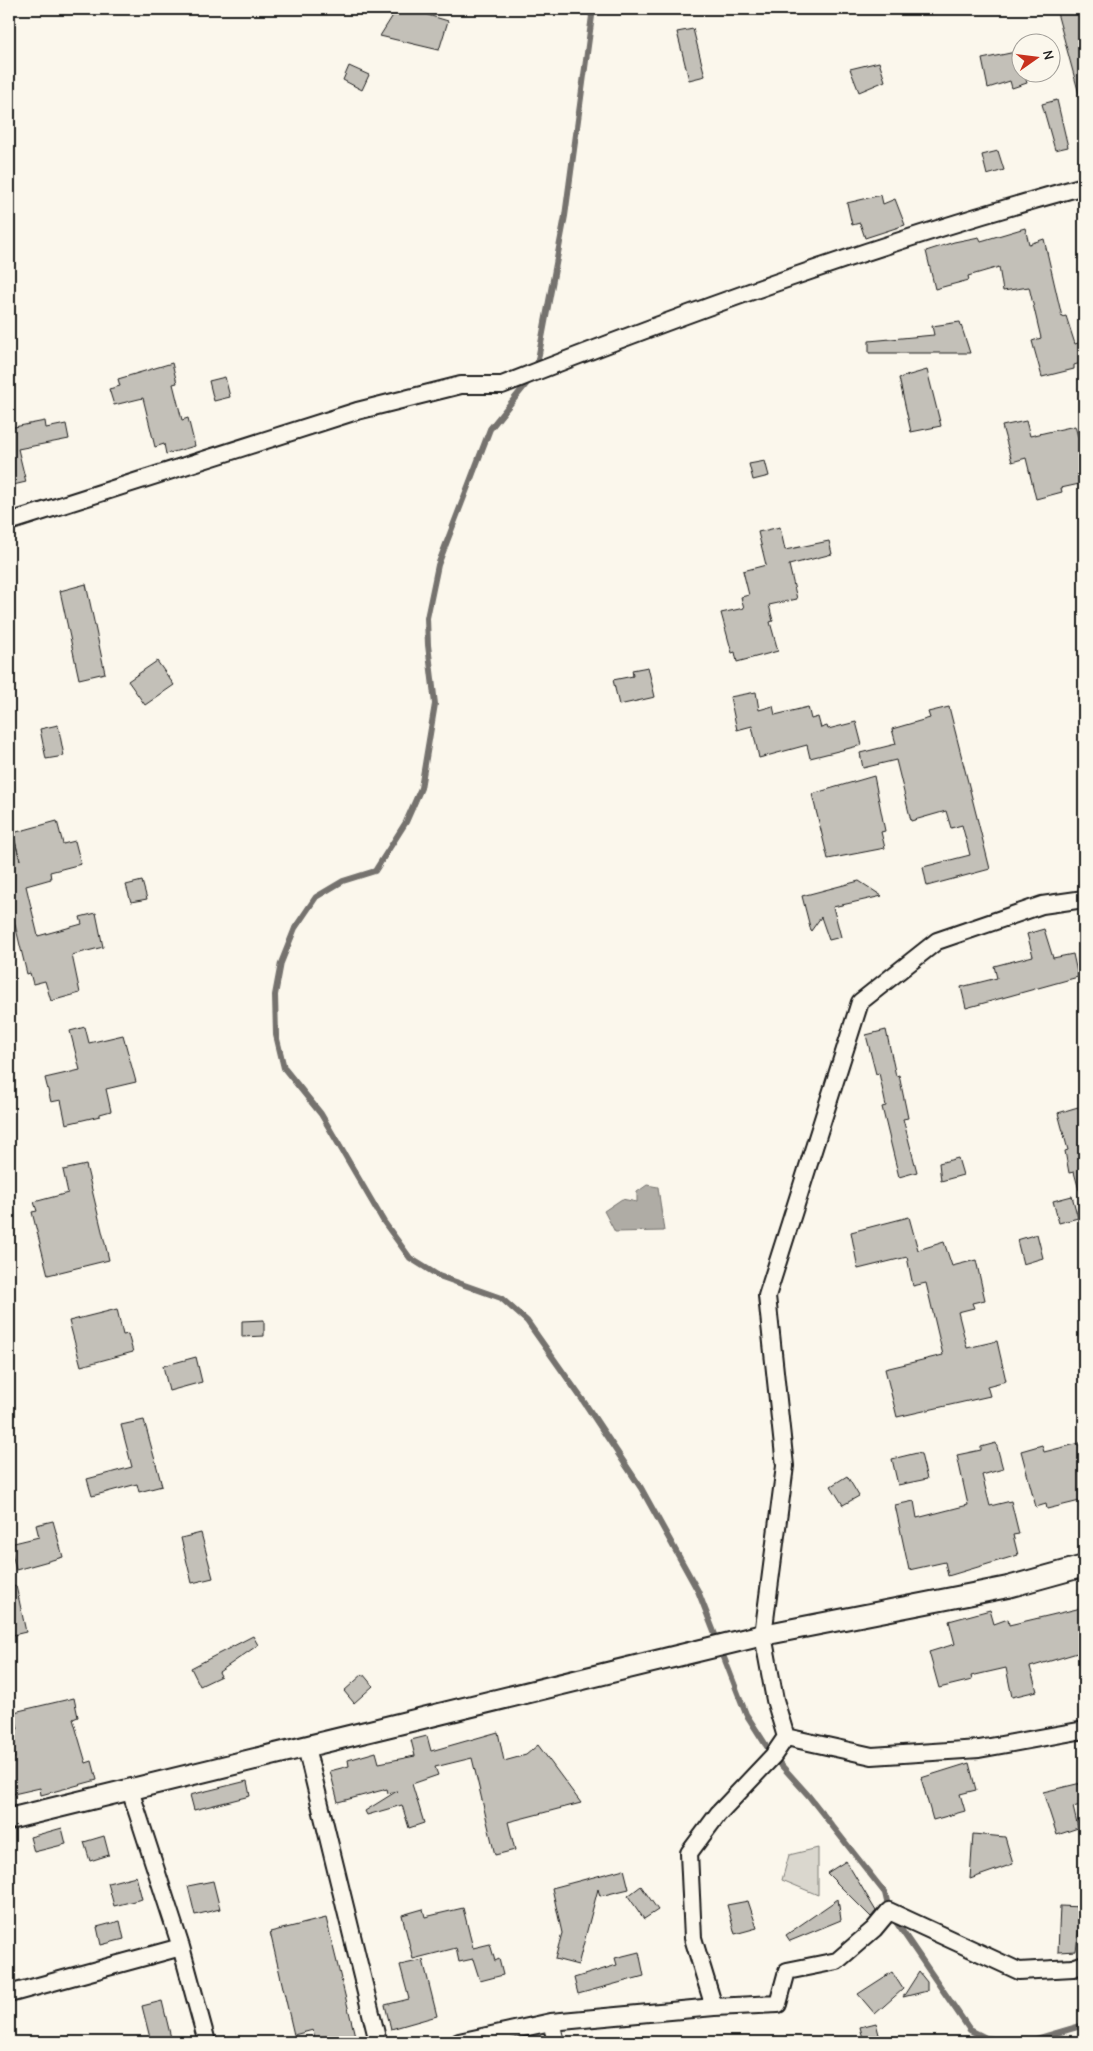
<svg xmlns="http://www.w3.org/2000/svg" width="1093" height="2051" viewBox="0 0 1093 2051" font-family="'Comic Neue',sans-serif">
<rect width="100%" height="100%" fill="#fbf7ec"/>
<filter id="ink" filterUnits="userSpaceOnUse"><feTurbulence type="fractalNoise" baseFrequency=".02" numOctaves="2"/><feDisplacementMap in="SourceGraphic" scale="10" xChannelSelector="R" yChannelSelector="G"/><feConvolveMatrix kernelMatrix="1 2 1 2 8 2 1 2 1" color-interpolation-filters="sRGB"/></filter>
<g filter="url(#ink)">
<!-- green -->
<path fill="#dad7ce" stroke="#7b7a75" d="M818 1848V1895L782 1880 789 1855Z"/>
<!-- water -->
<path fill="#afaca5" stroke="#74726e" d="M647 1185 658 1187 664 1231 615 1232 604 1211 622 1199 637 1202V1192Z"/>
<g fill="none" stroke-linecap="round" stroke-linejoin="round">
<!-- stream -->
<path stroke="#74726e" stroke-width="6" d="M536 370 565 216 592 16 588 9
M531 378 490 429 438 565 427 618 428 645 435 704 421 788 406 822 375 871 343 881 316 897 295 928 281 963 275 995 276 1035 284 1068 321 1114 384 1222 410 1258 439 1276 501 1298 527 1321 582 1399 641 1488 698 1591 746 1714 773 1756 808 1795 885 1893 889 1910
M894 1919 970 2030 986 2038 1015 2042
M1026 2042 1084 2025"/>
</g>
<!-- building -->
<path fill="#c3c0b8" stroke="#1c1c1c" d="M397 9H408L448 21 439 50 380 36Z
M1056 9H1084V94H1079Z
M693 29 705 76 689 80 677 32Z
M1020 51V72H1024L1027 83 1012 88 1010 81 988 88 982 59Z
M879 62 885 81 859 92 850 69Z
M349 66 369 75 362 90 343 80Z
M1057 100 1068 147 1055 150 1042 104Z
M998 151 1004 170 987 175 982 155Z
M881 195 883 204 895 199 905 225 865 238 860 223 852 225 847 203Z
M1025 228 1029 244 1044 239 1062 317 1066 316 1075 344 1084 341V362L1074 365V369L1042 377 1032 341 1041 338 1029 287 1003 291 999 267 968 276 969 280 935 289 926 251 954 242 979 237 981 241Z
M960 322 970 353H869V341L934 335 932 326Z
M172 363 177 383 173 384 182 420 188 418 195 446 166 454 164 444 155 447 143 398 114 405 109 389 120 386 118 379Z
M927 370 941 426 911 432 899 378Z
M225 377 230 397 214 401 209 381Z
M45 421 46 428 66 424 69 439 18 449 26 482 9 486V428Z
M1026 421 1030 436 1075 426 1084 458V483L1061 488 1062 492 1036 499 1026 458 1012 462 1002 426Z
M765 461 769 476 753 480 749 464Z
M780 527 785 550 829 541 832 554 789 565 797 599 769 605 773 621 770 622 778 651 737 662 735 652 732 653 721 613 744 608 741 597 749 595 743 571 766 565 758 532Z
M86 584 105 673 79 679 60 591Z
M157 661 174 685 145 705 128 681Z
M648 667 655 697 619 705 613 680 633 676 632 670Z
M756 692 759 710 773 706 775 715 808 707 811 719 818 717 821 728 827 726 828 729 856 722 862 745 810 758 807 745 759 758 752 726 737 730 730 697Z
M949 707 990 869 927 886 923 867 970 855 962 825 951 828 946 811 911 821 896 760 863 768 860 753 896 744 892 729 930 718 928 712Z
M58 725 64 756 46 759 40 729Z
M874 776 885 831 881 832 885 848 828 859 812 794Z
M57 821 63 844 75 841 81 864 50 872 51 879 26 886 38 936 82 924 80 917 96 913 103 947 72 955 80 993 51 1001 45 981 33 984 30 973 27 974 9 900V844L15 843 20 860 13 833Z
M142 881 147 899 131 902 126 885Z
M859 881 882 896 833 907 841 937 829 940 821 917 811 931 802 896Z
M1044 929 1053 958 1073 954 1078 977 966 1008 961 987 997 978 994 966 1033 956 1027 934Z
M85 1027 89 1043 123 1035 136 1082 106 1089 111 1111 100 1114V1116L66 1124 61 1100 51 1102 45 1078 80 1070 70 1031Z
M886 1030 896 1076 899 1075 908 1118 903 1119 917 1172 899 1177 882 1107 886 1106 879 1073 876 1074 866 1035Z
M1078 1107 1084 1121V1190H1079L1074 1172 1069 1173 1065 1151 1068 1150 1058 1113Z
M958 1158 963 1175 941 1181 939 1163Z
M86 1165 109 1260 48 1275 32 1212 37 1211 34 1202 68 1193 63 1170Z
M1072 1196 1078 1218 1059 1223 1053 1201Z
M909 1217 918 1250 944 1242 952 1266 976 1260 985 1300 972 1303 974 1308 958 1312 967 1348 997 1341 1006 1381 987 1386 990 1396 897 1417 885 1369 943 1355 926 1283 913 1286 907 1257 858 1269 851 1232Z
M1037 1234 1043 1258 1023 1264 1017 1240Z
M117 1309 123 1335 128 1334 133 1352 81 1366 69 1321Z
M264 1320V1336L242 1337V1321Z
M196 1357 202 1382 169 1391 163 1366Z
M144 1420 162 1486 139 1492 137 1484 92 1496 87 1479 132 1467 121 1425Z
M1084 1442V1500L1047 1509 1046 1504 1036 1507 1021 1451 1042 1445 1044 1452Z
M996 1443 1003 1469 982 1475 990 1506 1011 1501 1019 1534 1013 1535 1018 1555 948 1576 945 1562 909 1570 895 1505 914 1501 917 1518 968 1505 957 1455 981 1450V1447Z
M917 1453 921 1454 927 1479 898 1485 892 1459Z
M847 1476 859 1496 843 1505 831 1486Z
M53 1521 63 1557 16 1570 10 1544 39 1537 36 1525Z
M201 1533 213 1578 192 1583 181 1538Z
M16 1586 26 1632 9 1636V1587Z
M1084 1602V1651L1030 1667 1037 1691 1012 1697 1006 1668 971 1676 972 1680 939 1688 929 1652 955 1644 949 1621 990 1610 994 1624 1008 1619 1009 1625 1077 1609Z
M253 1636 258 1645 219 1672 221 1676 200 1686 191 1668Z
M363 1674 373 1686 354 1703 344 1691Z
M74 1698 78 1717 73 1719 86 1763 92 1761 97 1780 41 1795 40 1788 9 1795V1760L15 1758 9 1731 18 1729 14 1712Z
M498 1732 504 1761 526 1755 538 1745 581 1803 508 1822 515 1850 495 1855 472 1758 435 1767 438 1775 412 1784 424 1823 409 1828 402 1805 367 1815 365 1811 397 1791 388 1793 387 1789 338 1802 330 1771 349 1766 348 1760 376 1752 379 1763 415 1756 411 1740 427 1736 431 1751Z
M969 1763 976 1790 960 1794 965 1811 933 1820 921 1778Z
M247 1781 250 1796 194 1810 190 1795Z
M1081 1783 1084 1804 1073 1807 1078 1828 1057 1835 1043 1792Z
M62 1828 66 1844 34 1852 30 1837Z
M973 1834 1005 1837 1013 1864 970 1879Z
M104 1836 109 1855 90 1861 84 1842Z
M846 1861 876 1911 871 1917 827 1873Z
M624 1869 629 1889 600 1896 598 1889 578 1965 555 1959 562 1933 552 1888Z
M136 1876 142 1899 114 1906 108 1883Z
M213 1881 220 1909 195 1915 188 1886Z
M641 1886 658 1910 644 1919 628 1896Z
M838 1899 841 1920 790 1941 786 1935Z
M748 1901 757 1928 735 1934 727 1905Z
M1060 1906 1082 1907 1076 1951 1058 1952Z
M463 1908 473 1948 490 1944 495 1961 499 1959 503 1975 480 1981 473 1959 459 1962 456 1948 413 1959 402 1915 423 1909 425 1917Z
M326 1918 356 2040 345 2042H316L313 2030 294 2035 270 1932Z
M120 1921 124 1939 101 1945 97 1927Z
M639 1952 644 1976 578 1994 574 1978 617 1965 615 1958Z
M423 1960 437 2016 391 2029 385 2005 409 1999 400 1965Z
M892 1972 903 1989 875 2014 858 1994Z
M919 1972 927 1982V1991L903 1997Z
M162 2001 172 2042H151L142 2006Z
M876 2023 881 2042H864L860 2027Z"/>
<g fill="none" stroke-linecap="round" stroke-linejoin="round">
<!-- minor casing -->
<g stroke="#1c1c1c" stroke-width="20">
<path id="minor" d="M9 522 357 411 461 385H502C693 310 886 240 1084 186
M786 1737 872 1756 979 1749 1084 1730
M306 1747 378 2042
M130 1790 181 1947 207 2042
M9 1994 181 1947
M714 2007 693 1938 689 1853 718 1814 773 1756 786 1737 775 1700 763 1635 785 1466 767 1296 860 1002 937 941 1042 905 1084 899
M551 2022 556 2042
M459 2042 551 2022 714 2007 778 2004 787 1971 837 1961 874 1929 889 1911 1019 1971 1073 1968 1084 1964"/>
</g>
<!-- tertiary casing -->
<g stroke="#1c1c1c" stroke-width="24">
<path id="tertiary" d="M9 1819 763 1635 1008 1587 1084 1566"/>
</g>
<!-- minor -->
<use href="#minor" stroke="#fbf7ec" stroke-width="16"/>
<!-- tertiary -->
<use href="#tertiary" stroke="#fbf7ec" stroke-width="20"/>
</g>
</g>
<!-- margin -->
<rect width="1093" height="2051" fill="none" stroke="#fbf7ec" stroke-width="30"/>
<rect x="15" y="15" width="1063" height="2021" fill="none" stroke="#1c1c1c" stroke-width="2" filter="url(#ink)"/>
<!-- north arrow -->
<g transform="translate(1036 58) rotate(76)"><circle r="24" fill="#fbf7ec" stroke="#a29f99"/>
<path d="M0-4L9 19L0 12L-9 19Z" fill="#c8321e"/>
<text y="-8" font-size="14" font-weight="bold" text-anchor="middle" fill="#1c1c1c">N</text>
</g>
</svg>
